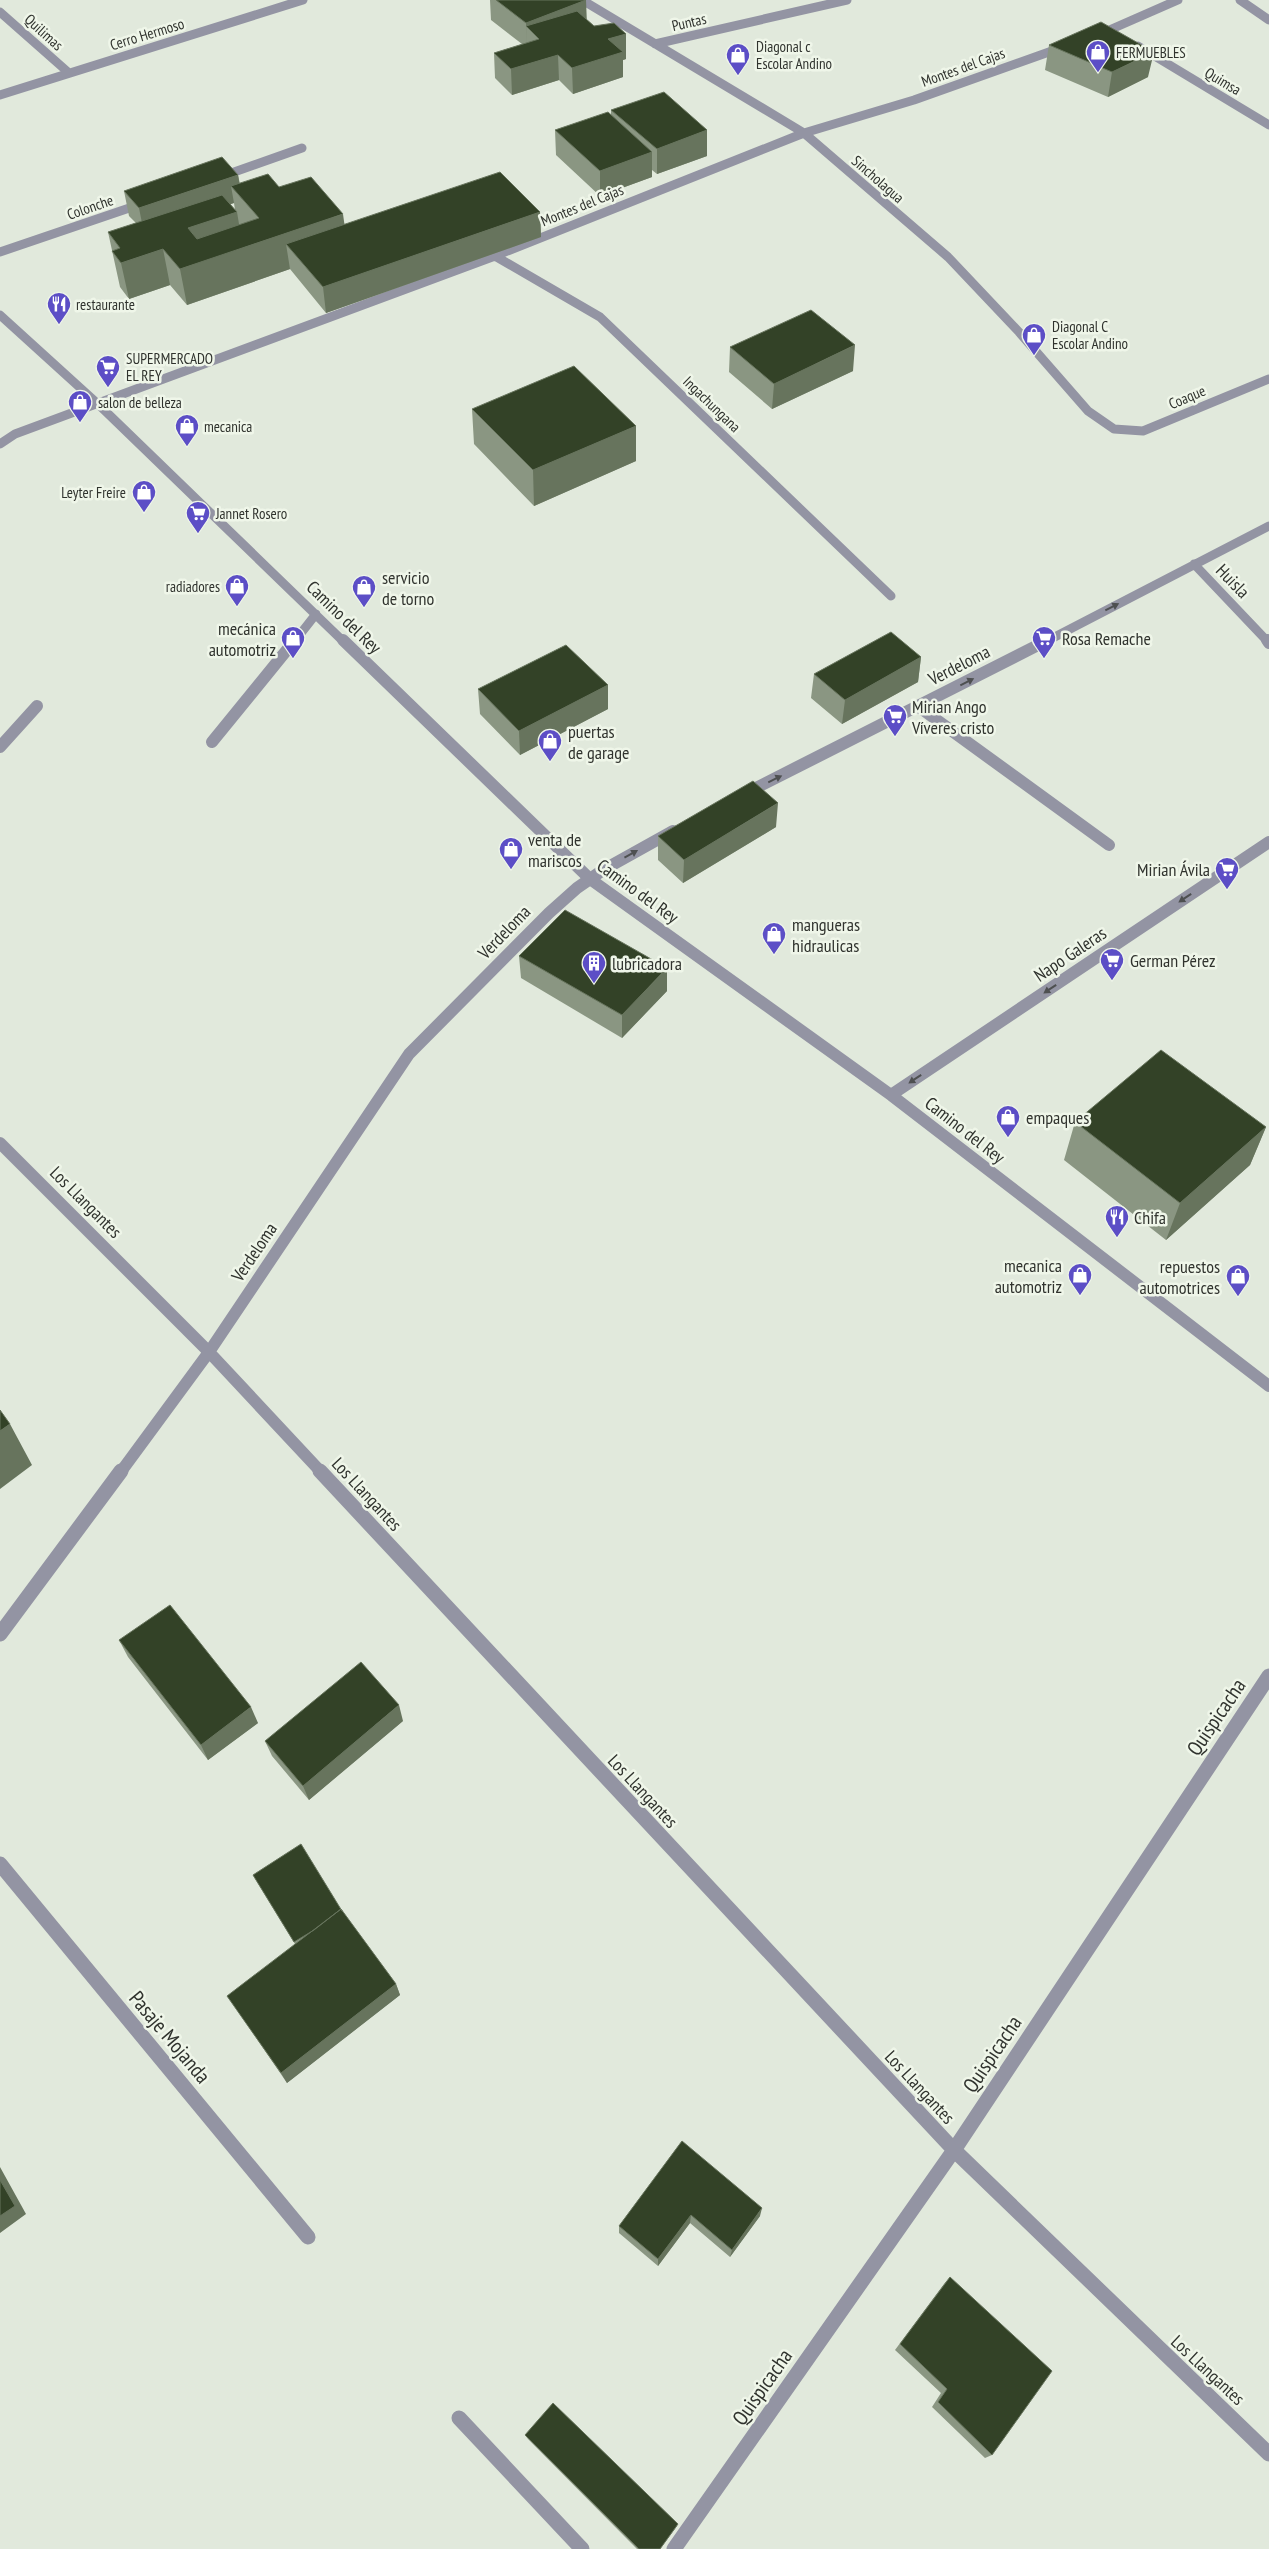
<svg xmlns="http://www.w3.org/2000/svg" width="1269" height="2549" viewBox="0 0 1269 2549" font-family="'PT Sans Narrow',sans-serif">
<rect width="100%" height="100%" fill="#e1e9dc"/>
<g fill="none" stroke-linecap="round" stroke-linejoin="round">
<!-- minor-far2 -->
<path stroke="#9394a3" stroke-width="9" d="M582 0 804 133 948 257 1019 332 1088 411 1114 429 1143 431 1269 379
M1240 0 1269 20
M0 12 69 73
M1098 35 1178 0
M655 44 847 0
M1138 46 1269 125
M0 95 303 0
M220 177 302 148
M0 252 144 203
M495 256 600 317 891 596
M0 315 98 404 344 642
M0 444 15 434 495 256 804 133 914 100 1063 47
M1194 564 1268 642
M294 642 316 614
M1045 642 1269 526"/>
<!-- minor-far1 -->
<path stroke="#9394a3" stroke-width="12" d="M343 640 590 879 891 1095 1269 1386
M1267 640 1269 643
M919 707 1109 845
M212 742 295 640
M0 747 37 706
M746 793 1048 640
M891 1095 1269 842
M0 1143 209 1352 322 1473
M120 1473 209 1352 409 1054 549 913 577 888 603 870 673 831"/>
<!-- minor -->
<path stroke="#9394a3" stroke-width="15" d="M320 1471 954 2150 1269 2454
M0 1634 121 1471
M0 1864 308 2237
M459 2418 582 2549
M674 2549 954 2150 1269 1676"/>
</g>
<!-- wall -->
<path fill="#8a9682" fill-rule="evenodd" d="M490 0H586V19L594 26 626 34V59L623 60V77L573 94 559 80 512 95 495 78 494 53 522 44 491 20Z
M1049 45 1148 77 1108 97 1045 70Z
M611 110 707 130V156L657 174 652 170V177L600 196 556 155 555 130 611 115Z
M238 175 240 184 279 187 345 224 540 212 541 237 326 313 290 269 187 305 170 285 129 299 120 287 108 232 136 223 129 216 124 191ZM234 203 235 210 230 204Z
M730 347 853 371 772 409 729 372Z
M472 409 636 426V461L534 506 474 444Z
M921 657 918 682 842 724 811 698 814 674Z
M608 685V709L520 755 480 714 478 689Z
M776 827 683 883 658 860V836Z
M519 956 667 991 622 1038 521 978Z
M1075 1122 1266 1127 1250 1165 1166 1240 1064 1160Z
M119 1640 258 1723 208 1760 128 1657Z
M403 1721 309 1800 272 1756 265 1741Z
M253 1875 343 1912 396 1984 400 1995 287 2083 235 2007 295 1944Z
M682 2141 760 2216 730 2257 690 2223 658 2266 619 2233V2226Z
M950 2277 992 2455 985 2458 932 2407 941 2393 895 2350 944 2284Z
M525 2435 677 2526 660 2549H637L528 2439Z"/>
<!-- shaded-wall -->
<path fill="#67745d" d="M586 0 587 25 526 26 527 48 526 23Z
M626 34V59L623 60V77L573 94 572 68 608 39Z
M1154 52 1148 77 1108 97 1112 72Z
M558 55 559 80 512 95 511 69Z
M707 130V156L657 174V149Z
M652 152V177L600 196V171Z
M238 175 242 199 231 186 234 203 144 233 139 208Z
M237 212 243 248 195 264 188 228Z
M540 212 541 237 326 313 323 287Z
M343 214 348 250 286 244 290 269 187 305 180 269Z
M163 249 170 285 129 299 121 263Z
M855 345 853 371 772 409 774 384Z
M636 426V461L534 506 533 470Z
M921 657 918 682 842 724 845 700Z
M608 685V709L520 755 519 731Z
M778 803 776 827 683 883 684 860Z
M667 968V991L622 1038V1015Z
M1266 1127 1250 1165 1166 1240 1180 1203Z
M10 1424 32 1465 0 1489V1431Z
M399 1705 403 1721 309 1800 303 1786Z
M251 1707 258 1723 208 1760 201 1745Z
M396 1984 400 1995 287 2083 281 2073Z
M0 2167 26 2214 0 2233Z
M762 2208 760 2216 730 2257 732 2250Z
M691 2215 690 2223 658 2266V2259Z"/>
<!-- building -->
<path fill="#334227" stroke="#67745d" d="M496 0H586L526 23Z
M577 11 594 26 614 23 626 34 608 39 623 52 572 68 558 55 511 69 494 53 539 39 526 26Z
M1101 22 1154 52 1112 72 1049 45Z
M664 92 707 130 657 149 611 110Z
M608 112 652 152 600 171 555 130Z
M222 157 238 175 139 208 124 191Z
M500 172 540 212 323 287 286 244Z
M268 174 279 187 311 177 343 214 180 269 163 249 121 263 112 251 120 248 108 232 222 195 237 212 188 228 197 239 259 218 231 186Z
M811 310 855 345 774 384 730 347Z
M574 366 636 426 533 470 472 409Z
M891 632 921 657 845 700 814 674Z
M566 645 608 685 519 731 478 689Z
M753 781 778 803 684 860 658 836Z
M565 910 667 968 622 1015 519 956Z
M1161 1050 1266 1127 1180 1203 1075 1122Z
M0 1410 10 1424 0 1431Z
M170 1605 251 1707 201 1745 119 1640Z
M361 1662 399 1705 303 1786 265 1741Z
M301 1844 342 1911 341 1909 314 1930 294 1942 253 1875Z
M341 1909 396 1984 281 2073 227 1996Z
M682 2141 762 2208 732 2250 691 2215 658 2259 619 2226Z
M0 2180 15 2206 0 2216Z
M950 2277 1052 2371 992 2455 938 2402 947 2389 900 2344Z
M553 2403 678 2524 660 2549H639L525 2435Z"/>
<!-- one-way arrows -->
<defs><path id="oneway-solid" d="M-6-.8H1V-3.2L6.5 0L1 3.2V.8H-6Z" transform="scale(1.25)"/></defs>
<g fill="#4e5051">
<use href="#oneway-solid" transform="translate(1112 607) rotate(-27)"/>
<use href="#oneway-solid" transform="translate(967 682) rotate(-27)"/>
<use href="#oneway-solid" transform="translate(775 779) rotate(-26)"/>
<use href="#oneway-solid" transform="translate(631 854) rotate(-29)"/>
<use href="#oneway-solid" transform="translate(1185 898) rotate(146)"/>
<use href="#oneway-solid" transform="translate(1050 989) rotate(146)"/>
<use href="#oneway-solid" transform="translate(915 1079) rotate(146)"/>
</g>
<!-- icons -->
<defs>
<g id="shop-pin" transform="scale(1.25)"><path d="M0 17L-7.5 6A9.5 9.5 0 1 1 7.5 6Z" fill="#5c4ec6" stroke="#eff6e9"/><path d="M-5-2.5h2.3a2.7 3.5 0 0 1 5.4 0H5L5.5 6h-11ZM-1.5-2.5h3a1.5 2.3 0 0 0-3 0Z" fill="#fff"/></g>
<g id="restaurant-pin" transform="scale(1.25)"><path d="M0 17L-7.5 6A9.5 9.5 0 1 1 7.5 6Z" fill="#5c4ec6" stroke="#eff6e9"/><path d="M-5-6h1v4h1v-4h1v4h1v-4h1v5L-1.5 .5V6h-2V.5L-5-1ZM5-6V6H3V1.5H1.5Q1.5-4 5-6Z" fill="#fff"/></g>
<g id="supermarket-pin" transform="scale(1.25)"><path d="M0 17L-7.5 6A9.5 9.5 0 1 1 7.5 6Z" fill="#5c4ec6" stroke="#eff6e9"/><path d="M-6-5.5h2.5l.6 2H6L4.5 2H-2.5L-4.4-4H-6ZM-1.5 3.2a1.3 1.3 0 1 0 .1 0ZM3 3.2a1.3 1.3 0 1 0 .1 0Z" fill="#fff"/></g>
<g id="building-pin" transform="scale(1.25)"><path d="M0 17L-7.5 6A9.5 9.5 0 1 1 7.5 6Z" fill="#5c4ec6" stroke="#eff6e9"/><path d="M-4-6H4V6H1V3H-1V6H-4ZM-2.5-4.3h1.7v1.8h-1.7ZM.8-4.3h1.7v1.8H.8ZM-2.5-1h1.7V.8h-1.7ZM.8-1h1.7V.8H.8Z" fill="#fff"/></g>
</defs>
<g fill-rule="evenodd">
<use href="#shop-pin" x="1098" y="52"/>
<use href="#shop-pin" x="738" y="55"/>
<use href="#restaurant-pin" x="59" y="304"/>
<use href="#shop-pin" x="1034" y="335"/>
<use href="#supermarket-pin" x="108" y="367"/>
<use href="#shop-pin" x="80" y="402"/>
<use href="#shop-pin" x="187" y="426"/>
<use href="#shop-pin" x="144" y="492"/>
<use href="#supermarket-pin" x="198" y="513"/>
<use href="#shop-pin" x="237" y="586"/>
<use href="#shop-pin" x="364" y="587"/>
<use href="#shop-pin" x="293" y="638"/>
<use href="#supermarket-pin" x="1044" y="638"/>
<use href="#supermarket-pin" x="895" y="716"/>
<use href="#shop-pin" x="550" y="741"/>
<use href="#shop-pin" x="511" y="849"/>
<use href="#supermarket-pin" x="1227" y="869"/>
<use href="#shop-pin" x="774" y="934"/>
<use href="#supermarket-pin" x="1112" y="960"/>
<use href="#building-pin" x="594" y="963"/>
<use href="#shop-pin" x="1008" y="1117"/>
<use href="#restaurant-pin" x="1117" y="1217"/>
<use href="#shop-pin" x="1080" y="1275"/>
<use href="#shop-pin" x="1238" y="1276"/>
</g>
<g text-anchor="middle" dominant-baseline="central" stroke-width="5" stroke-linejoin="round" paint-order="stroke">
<!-- far-street labels -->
<g font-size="15" fill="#30332e" stroke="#eff6e9">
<text transform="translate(689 22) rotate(-13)">Puntas</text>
<text transform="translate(44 32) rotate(42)">Quilimas</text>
<text transform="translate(147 34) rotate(-17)">Cerro Hermoso</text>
<text transform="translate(963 67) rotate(-20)">Montes del Cajas</text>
<text transform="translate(1223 81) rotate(31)">Quimsa</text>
<text transform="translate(878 179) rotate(41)">Sincholagua</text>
<text transform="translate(582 205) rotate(-22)">Montes del Cajas</text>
<text transform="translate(90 207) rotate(-19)">Colonche</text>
<text transform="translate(1187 397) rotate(-23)">Coaque</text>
<text transform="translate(712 404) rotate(44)">Ingachungana</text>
</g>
<!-- far-poi labels -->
<g font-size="15" fill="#30332e" stroke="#eff6e9" text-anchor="start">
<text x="756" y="46">Diagonal c<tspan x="756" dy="17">Escolar Andino</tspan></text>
<text x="1116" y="52">FERMUEBLES</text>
<text x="76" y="304">restaurante</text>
<text x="1052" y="326">Diagonal C<tspan x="1052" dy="17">Escolar Andino</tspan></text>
<text x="126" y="358">SUPERMERCADO<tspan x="126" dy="17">EL REY</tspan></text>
<text x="98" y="402">salon de belleza</text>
<text x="204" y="426">mecanica</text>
<text x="126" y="492" text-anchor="end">Leyter Freire</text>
<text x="216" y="513">Jannet Rosero</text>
<text x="220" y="586" text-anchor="end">radiadores</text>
</g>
<!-- poi labels -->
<g font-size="18" fill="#30332e" stroke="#eff6e9" text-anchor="start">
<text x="382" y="577">servicio<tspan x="382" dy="21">de torno</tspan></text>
<text x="276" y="628" text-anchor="end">mecánica<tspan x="276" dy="21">automotriz</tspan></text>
<text x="1062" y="638">Rosa Remache</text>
<text x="912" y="706">Mirian Ango<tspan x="912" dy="21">Víveres cristo</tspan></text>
<text x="568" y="731">puertas<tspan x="568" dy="21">de garage</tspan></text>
<text x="528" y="839">venta de<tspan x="528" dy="21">mariscos</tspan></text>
<text x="1210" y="869" text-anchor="end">Mirian Ávila</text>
<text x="792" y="924">mangueras<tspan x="792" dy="21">hidraulicas</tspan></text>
<text x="1130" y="960">German Pérez</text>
<text x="612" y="963">lubricadora</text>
<text x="1026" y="1117">empaques</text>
<text x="1134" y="1217">Chifa</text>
<text x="1062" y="1265" text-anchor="end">mecanica<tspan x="1062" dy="21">automotriz</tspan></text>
<text x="1220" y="1266" text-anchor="end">repuestos<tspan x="1220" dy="21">automotrices</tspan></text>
</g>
<!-- street labels -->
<g font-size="18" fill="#30332e" stroke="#eff6e9">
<text transform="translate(1233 581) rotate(46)">Huisla</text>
<text transform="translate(344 617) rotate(44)">Camino del Rey</text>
<text transform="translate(959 665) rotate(-27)">Verdeloma</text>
<text transform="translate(638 891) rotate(36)">Camino del Rey</text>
<text transform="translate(504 932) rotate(-46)">Verdeloma</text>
<text transform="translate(1070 954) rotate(-34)">Napo Galeras</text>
<text transform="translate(965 1130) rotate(38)">Camino del Rey</text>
<text transform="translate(86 1202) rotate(45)">Los Llangantes</text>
<text transform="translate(254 1252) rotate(-56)">Verdeloma</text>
<text transform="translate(367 1494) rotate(47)">Los Llangantes</text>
<text transform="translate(643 1791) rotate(47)">Los Llangantes</text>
<text transform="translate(920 2087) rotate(47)">Los Llangantes</text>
<text transform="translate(1208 2370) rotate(43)">Los Llangantes</text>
</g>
<!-- near-street labels -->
<g font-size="21" fill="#30332e" stroke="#eff6e9">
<text transform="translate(1216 1717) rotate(-56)">Quispicacha</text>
<text transform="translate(170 2037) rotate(50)">Pasaje Mojanda</text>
<text transform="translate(992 2054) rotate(-56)">Quispicacha</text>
<text transform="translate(762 2387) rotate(-55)">Quispicacha</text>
</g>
</g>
</svg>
